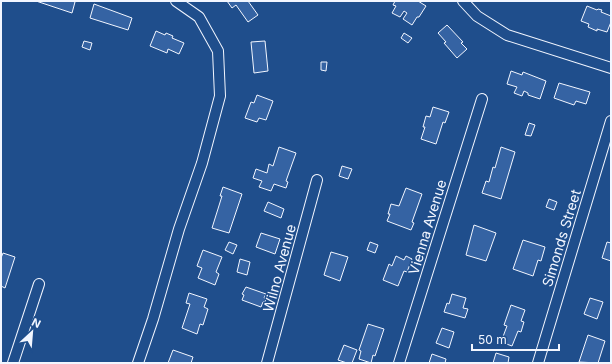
<svg xmlns="http://www.w3.org/2000/svg" width="612" height="364" viewBox="0 0 612 364" font-family="Inter,sans-serif">
<rect width="100%" height="100%" fill="#1f4e8c"/>
<!-- building -->
<path fill="#3563a3" stroke="#f2f6ff" d="M36 1H72L75 2 72 13Z
M227 1H248L258 15 248 22 236 5 232 8Z
M395 1H418L426 6 419 17H417L412 25 403 19 407 13 404 11 400 17 392 13 396 6 393 5Z
M94 4 132 18 128 30 90 18Z
M587 6 597 10 598 9 602 10 601 12 611 16V22L607 32 597 29V31L588 27 589 24 581 21Z
M447 25 463 42 461 43 467 49 457 58 444 43 446 42 438 33Z
M156 31 165 35 166 33 173 36 172 38 184 43 179 54 168 49 167 53 150 46Z
M404 33 412 38 408 43 401 38Z
M84 41 92 43 90 50 82 47Z
M265 41 268 71 254 73 251 42Z
M321 62H327L326 71 321 70Z
M511 71 522 75 523 72 546 81 540 99 528 95V93L524 91 522 96 514 93 517 87 507 84Z
M559 83 590 92 586 104 576 101 574 105 554 98Z
M257 95 273 101 266 120 259 118 257 122 245 118 251 102 254 103Z
M433 107 449 112 445 123 443 122 436 144 421 139 425 127H423L426 116 430 117Z
M529 123 535 125 531 136 525 135Z
M279 147 296 153 286 181 288 182 286 188 274 184 271 191 259 187 262 181 253 178 256 169 267 173 269 164 273 166Z
M501 147 515 152 501 199 482 193 486 181 489 182 493 167 495 168Z
M342 166 352 169 348 179 339 176Z
M223 187 242 194 229 233 212 228 222 196H220Z
M406 188 422 194 412 222 414 223 411 230 387 221 390 214H388L391 204 399 206Z
M549 199 557 202 554 210 546 207Z
M268 202 284 209 281 218 264 211Z
M474 225 496 233 486 261 466 255Z
M261 233 280 239 275 254 256 247Z
M523 240 545 247 541 261 538 260 533 276 513 269Z
M229 242 237 245 233 254 225 250Z
M370 242 378 245 375 253 367 250Z
M607 242 611 243V261L602 258Z
M203 250 222 257 216 272 219 274 215 285 198 278 202 268 197 266Z
M331 252 348 257 340 281 324 275Z
M3 253 15 257 5 288 1 286V288V258Z
M396 256 404 260 406 256 412 259 407 272 404 271 398 286 383 280 389 264 392 266Z
M240 259 250 262 247 275 237 272Z
M246 287 266 294 264 298 266 299 265 302H263L261 307 242 300 244 295 242 294Z
M189 293 207 299 204 307 208 309 203 325 200 324 197 334 182 328 190 304 186 303Z
M452 294 466 298 463 308 468 309 465 318 444 312 447 303 449 304Z
M590 298 603 302 597 319 584 314Z
M511 305 525 310 521 321 524 322 521 332 518 331 512 346 501 342 507 326 504 325Z
M368 324 384 329 375 356 373 355 371 363 359 359 361 351 359 350Z
M442 328 454 332 449 348 436 343Z
M588 335 605 341 598 363 579 362Z
M344 345 357 350 352 363H347L338 360Z
M173 350 193 357 191 363H168Z
M496 353 509 357 508 363H493Z
M432 354 446 359 445 363H429Z"/>
<g fill="none" stroke-linecap="round" stroke-linejoin="round">
<!-- street casing -->
<g stroke="#f2f6ff" stroke-width="12">
<path id="street" d="M463 1 477 16 507 35 611 68
M13 363 39 284
M138 363 153 319 179 229 202 163 220 96 218 51 199 17 176 1
M267 363 317 180
M399 363 482 99
M538 363 611 121"/>
</g>
<!-- street -->
<use href="#street" stroke="#1f4e8c" stroke-width="10"/>
</g>
<g text-anchor="middle" dominant-baseline="central" stroke-width="3" stroke-linejoin="round" paint-order="stroke">
<!-- street labels -->
<g font-size="14" fill="#f2f6ff" stroke="#1f4e8c">
<text transform="translate(427 227) rotate(-73)">Vienna Avenue</text>
<text transform="translate(561 238) rotate(-73)">Simonds Street</text>
<text transform="translate(279 268) rotate(-75)">Wilno Avenue</text>
</g>
</g>
<!-- border -->
<rect width="612" height="364" fill="none" stroke="#f2f6ff" stroke-width="4"/>
<!-- north arrow -->
<g transform="translate(32 332) rotate(26)" stroke="#1f4e8c" stroke-width="3" paint-order="stroke">
<path d="M0-3L7 15L0 10L-7 15Z" fill="#f2f6ff"/>
<text y="-6" font-size="11" font-weight="bold" text-anchor="middle" fill="#f2f6ff">N</text>
</g>
<!-- scale -->
<path d="M472 344v6h87v-6" fill="none" stroke="#f2f6ff" stroke-width="2"/>
<text x="478" y="344" font-size="12" fill="#f2f6ff" stroke="#1f4e8c" stroke-width="3" paint-order="stroke">50 m</text>
</svg>
